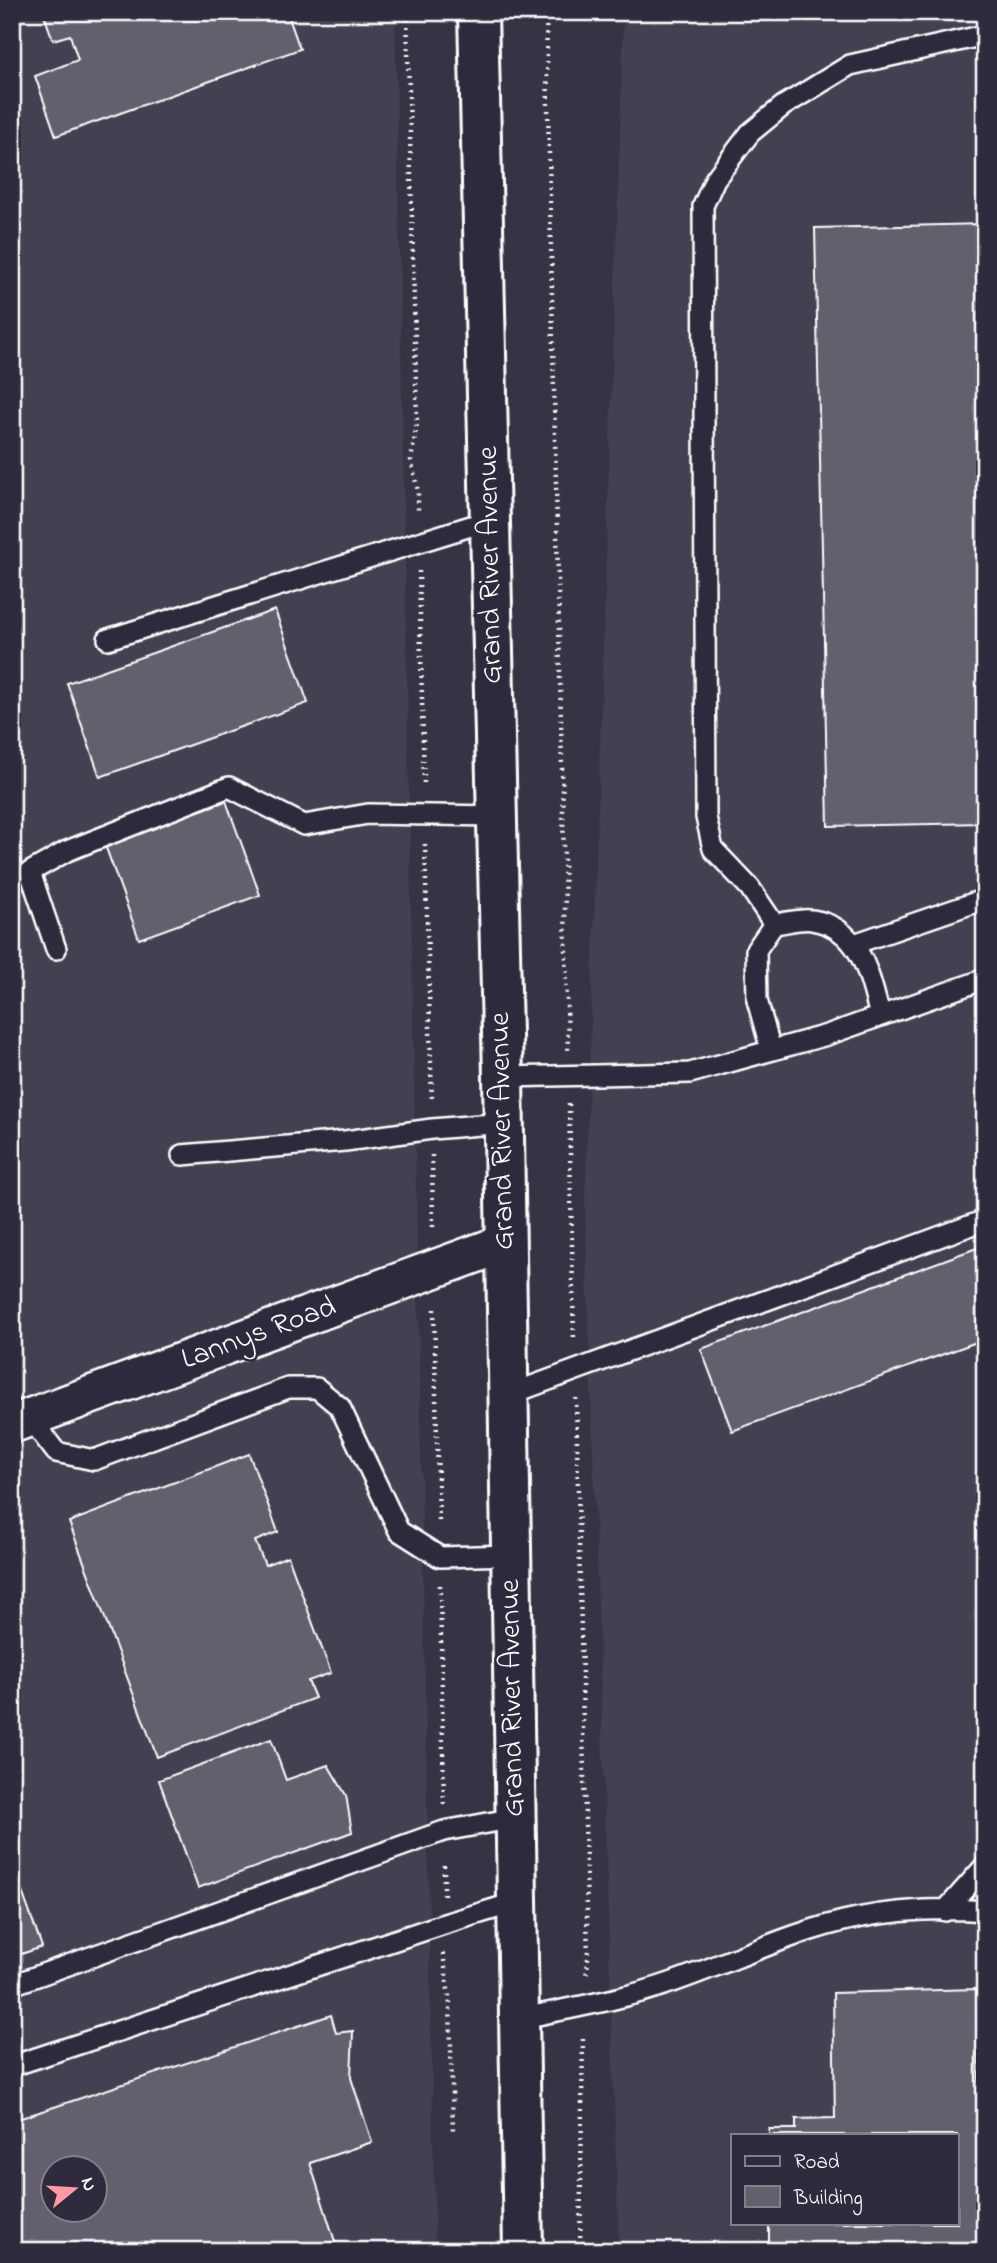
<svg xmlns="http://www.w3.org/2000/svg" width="997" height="2263" viewBox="0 0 997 2263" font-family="'Indie Flower',sans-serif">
<rect width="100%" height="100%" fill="#373345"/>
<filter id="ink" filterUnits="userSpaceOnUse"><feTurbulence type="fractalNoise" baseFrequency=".0143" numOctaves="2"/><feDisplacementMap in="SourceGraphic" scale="14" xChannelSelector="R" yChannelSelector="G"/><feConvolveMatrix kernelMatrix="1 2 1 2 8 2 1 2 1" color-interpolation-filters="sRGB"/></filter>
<g filter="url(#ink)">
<!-- built -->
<path fill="#444051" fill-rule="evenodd" d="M12 12H395L435 2251H12ZM52 2168H94V2210H52Z
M624 12H985V2251H619L585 1205ZM733 2135H957V2223H733Z"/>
<!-- building -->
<path fill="#635f6d" stroke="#fff" stroke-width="2" fill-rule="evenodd" d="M43 12H287L300 49 56 136 35 76 78 60 70 35 53 40Z
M985 224V823L828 826 815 228Z
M275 610 308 703 100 777 67 683Z
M226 801 260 895 139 939 105 845Z
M985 1245V1339L732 1431 701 1349Z
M249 1454 278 1532 255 1541 265 1565 288 1556 331 1673 308 1681 315 1698 157 1757 69 1522Z
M271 1739 286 1780 328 1765 346 1795 352 1832 198 1888 159 1780Z
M19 1883 42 1947 12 1957V1885Z
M977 1989 982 2251H769V2223H957V2135H769V2129H796V2119L835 2118 833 1993Z
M331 2015 336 2033 353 2031 351 2078 372 2142 310 2163 338 2251H12V2121ZM52 2168H94V2210H52Z"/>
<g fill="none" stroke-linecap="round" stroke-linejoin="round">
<!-- lane casing -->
<g stroke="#fff" stroke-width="24">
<path id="lane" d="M108 639 490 520
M774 924C785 923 801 918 812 920 861 927 870 978 880 1016
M854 944 985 899
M56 949 30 872 67 851 229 787 304 825 368 814 497 816
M771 1050 757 1000 756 950 774 924 750 888 713 849 706 817 703 206 715 179 750 133 783 106 850 65 985 35
M503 1077 690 1073 827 1035 985 979
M182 1155 345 1141 432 1129 504 1123
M508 1395 985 1220
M30 1418 56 1452 94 1460 288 1388H317L340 1407 399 1531 440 1557 511 1555
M945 1911 985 1866
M12 1985 444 1831 515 1818
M519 2019C569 2008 621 2000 670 1983 732 1962 792 1931 857 1918 898 1910 943 1908 985 1911
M12 2066 444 1924 517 1902"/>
</g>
<!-- street casing -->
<g stroke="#fff" stroke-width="42">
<path id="street" d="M12 1424 505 1243"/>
</g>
<!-- secondary casing -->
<g stroke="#fff" stroke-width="44">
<path id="secondary" d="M478 12 503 1077 523 2251"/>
</g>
<!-- path -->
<path stroke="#fff" stroke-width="4.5" stroke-dasharray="2 5" stroke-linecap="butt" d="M407 12 417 423 411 460 418 491V513
M546 12 568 1050
M419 571 424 786
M425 844 432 1101
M569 1104 574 1340
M432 1155 433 1230
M434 1309 439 1524
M576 1398 588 1961 586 1977
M440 1585 444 1804
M444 1895V1862
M443 1953 450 2004 453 2133
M580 2251 583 2035"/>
<!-- lane -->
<use href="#lane" stroke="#2f2a3d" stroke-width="19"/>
<!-- street -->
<use href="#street" stroke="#2f2a3d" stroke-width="37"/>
<!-- secondary -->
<use href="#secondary" stroke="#2f2a3d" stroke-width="38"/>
</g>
</g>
<g text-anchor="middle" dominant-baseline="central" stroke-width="5" stroke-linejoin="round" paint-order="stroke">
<!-- street labels -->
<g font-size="30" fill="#fff" stroke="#2f2a3d">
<text transform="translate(491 565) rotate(-91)">Grand River Avenue</text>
<text transform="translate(503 1131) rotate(-91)">Grand River Avenue</text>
<text transform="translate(259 1334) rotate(-20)">Lannys Road</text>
<text transform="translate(513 1698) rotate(-91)">Grand River Avenue</text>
</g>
</g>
<!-- margin -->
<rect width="997" height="2263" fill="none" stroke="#2f2a3d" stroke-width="42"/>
<rect x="21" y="21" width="955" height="2221" fill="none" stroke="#fff" stroke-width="2.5" filter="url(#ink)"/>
<!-- legend -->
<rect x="731" y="2134" width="228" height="91" fill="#2f2a3d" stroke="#827f8b" stroke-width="2"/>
<rect x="745" y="2156" width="35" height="10" fill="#2f2a3d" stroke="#827f8b" stroke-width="2"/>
<text x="794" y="2168" font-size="21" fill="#ffffff">Road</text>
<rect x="745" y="2186" width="35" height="21" fill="#635f6d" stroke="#827f8b" stroke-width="2"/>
<text x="794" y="2204" font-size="21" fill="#ffffff">Building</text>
<!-- north arrow -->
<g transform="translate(74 2189) rotate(72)"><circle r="33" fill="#2f2a3d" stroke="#827f8b" stroke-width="2"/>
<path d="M0-5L12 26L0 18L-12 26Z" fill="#ff9aa2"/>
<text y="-10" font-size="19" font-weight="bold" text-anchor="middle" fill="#ffffff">N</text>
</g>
</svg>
